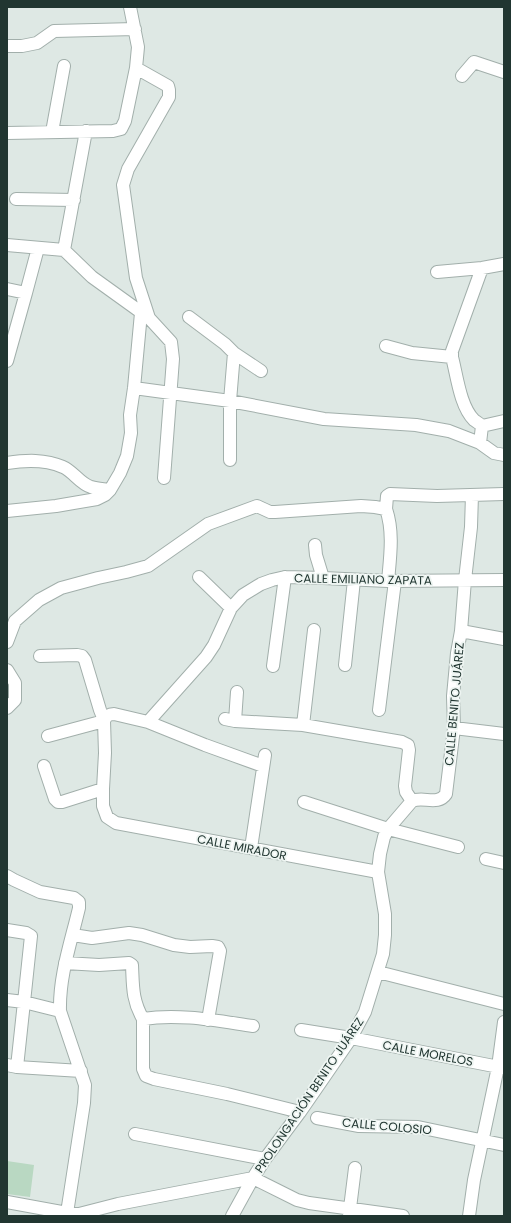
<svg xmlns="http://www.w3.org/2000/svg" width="511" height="1223" viewBox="0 0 511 1223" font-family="Poppins,sans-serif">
<rect width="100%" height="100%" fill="#dee8e4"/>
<!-- green -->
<path fill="#b9d8c2" d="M7 1161 34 1165 30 1197 7 1194Z"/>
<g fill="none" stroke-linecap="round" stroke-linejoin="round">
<!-- minor casing -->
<g stroke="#a2afab" stroke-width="14">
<path id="minor" d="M7 46H22L37 43 54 31 135 29
M136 68 168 86 169 90V97L128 169 123 185 136 278 149 318
M462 76 474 62 504 72
M52 132 64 66
M7 133 113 131 121 129 125 121 136 68 138 47 130 7
M16 199 74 200
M7 245 64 250
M64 250 92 277 149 318 171 342 173 359 164 478
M64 250 86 131
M437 272 482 268 504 264
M7 289 26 293 38 248
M189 317 225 344 234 353 261 371
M386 346 412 353 452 357
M7 361 26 293
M134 388 230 401 324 419 416 425 449 431 480 443 494 453 504 455
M482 426 504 421
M480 443 482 426C480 424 477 422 474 420 460 406 457 376 452 357V351L482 268
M230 460V401L234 353
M7 463C26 460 45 459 63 467 73 471 80 484 91 487 97 489 104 489 110 490
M386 509C394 532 390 558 388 581
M7 511 56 506 97 499 105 495 110 490 120 473 127 456 131 433 130 415 134 388 141 313
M315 545 316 555 323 578
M199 577 231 608
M461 631 504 639
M7 642 15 621 39 600 61 588 98 578 126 572 148 566 208 524 257 506 270 512H275L361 506 375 507 386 509 387 496 390 494 437 496 504 494
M40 656 77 655 82 656 85 660 100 710 102 715 105 717
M345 665 354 580
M273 666 285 577
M7 670 15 683V700L7 708
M379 710 395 581
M225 719 235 721 303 725 402 742 408 745 409 750 405 786 406 792 412 801
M235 721 237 692
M148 722 205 745 263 766
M303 725 314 630
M454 728 504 734
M48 736 104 721
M44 766 55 799 58 802H62L103 789
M304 802 388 829 458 847
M251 848 265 755
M486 859 504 863
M378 872 116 823 107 817 103 806V789L105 753 104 721C106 716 108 714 114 714L148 722 206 657 214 645 231 608 243 595 261 584 272 580 285 577 323 578 388 581 504 580
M7 876 14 880 40 892 74 898 79 902V908C71 942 59 976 60 1011L85 1085 84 1103 67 1213
M7 930 26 933 31 936 24 1002 60 1011
M73 935 92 938 129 933 142 935 174 945 190 947 212 946 218 947 220 951 208 1020
M65 963 99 965 129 963 132 965C133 986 132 1000 143 1019
M378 972 504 1004
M7 1000 24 1002 17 1067 7 1065
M143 1019V1069L146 1076 154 1079 227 1094 300 1112
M143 1019C179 1013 218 1021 253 1026
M301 1030 351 1038 504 1068
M17 1067 81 1071
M317 1118 359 1126 418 1127 504 1145
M135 1134 265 1159
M253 1178 297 1200 309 1203 403 1216
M7 1202 67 1213 79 1214 118 1204 253 1178
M232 1216 253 1178 265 1159 300 1112 351 1038 365 1012 383 954 385 935V914L378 872 380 854 384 837 388 829 412 801C423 796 438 806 446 794L454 728 453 696 457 653 461 631 465 580 471 527 472 495
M349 1216 355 1168
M469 1216 474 1180 498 1067 504 1022"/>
</g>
<!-- minor -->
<use href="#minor" stroke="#fff" stroke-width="12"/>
</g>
<g text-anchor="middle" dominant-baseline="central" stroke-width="3.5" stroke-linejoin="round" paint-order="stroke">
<!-- street labels -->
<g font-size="12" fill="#213631" stroke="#eef5f2">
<text transform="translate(363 579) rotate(1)">CALLE EMILIANO ZAPATA</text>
<text transform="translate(454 704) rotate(-85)">CALLE BENITO JUÁREZ</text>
<text transform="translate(242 847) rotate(11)">CALLE MIRADOR</text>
<text transform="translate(428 1053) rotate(11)">CALLE MORELOS</text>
<text transform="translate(309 1095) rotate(-56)">PROLONGACIÓN BENITO JUÁREZ</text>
<text transform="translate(387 1126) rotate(5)">CALLE COLOSIO</text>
</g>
</g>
<!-- border -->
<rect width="511" height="1223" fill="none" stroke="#213631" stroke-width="16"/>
</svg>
